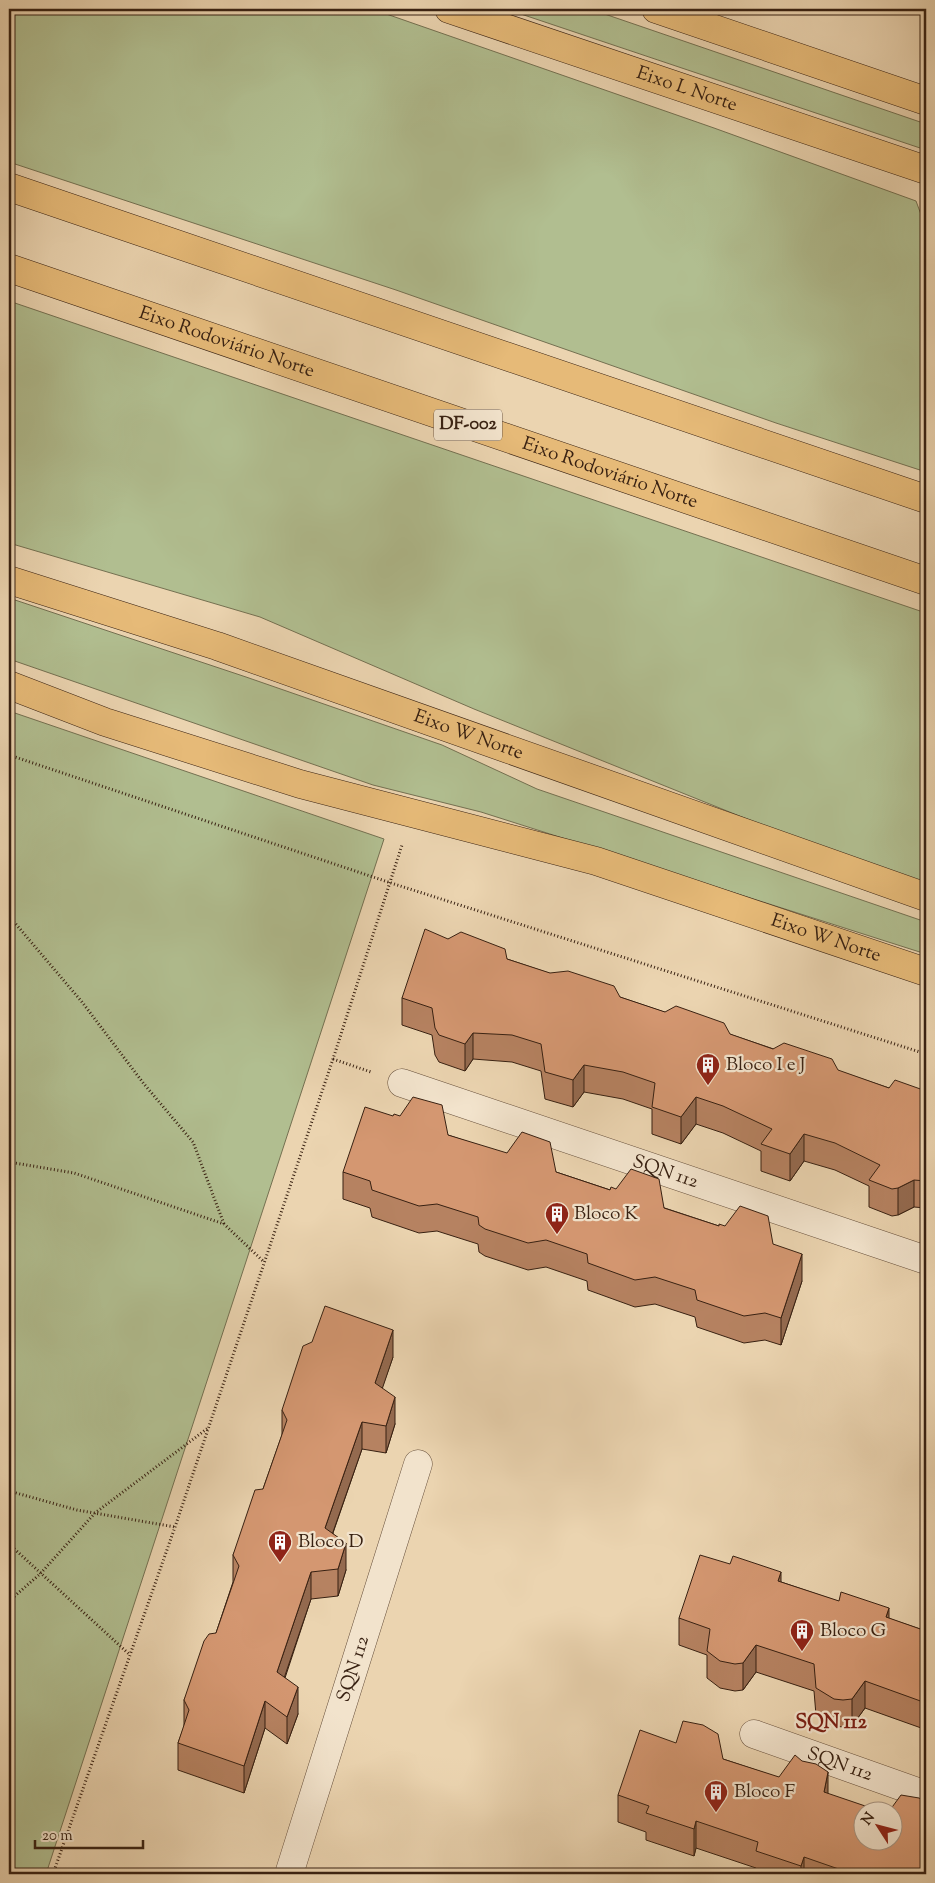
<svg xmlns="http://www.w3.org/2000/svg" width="935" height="1883" viewBox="0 0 935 1883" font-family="'Sorts Mill Goudy',serif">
<rect width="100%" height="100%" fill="#ebd4b0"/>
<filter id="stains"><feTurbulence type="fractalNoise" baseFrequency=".004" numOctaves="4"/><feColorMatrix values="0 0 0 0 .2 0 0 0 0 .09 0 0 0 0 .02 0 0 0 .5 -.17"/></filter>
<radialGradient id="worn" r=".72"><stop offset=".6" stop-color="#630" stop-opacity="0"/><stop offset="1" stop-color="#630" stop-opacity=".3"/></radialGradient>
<!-- green -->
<path fill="#b1be90" stroke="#747051" d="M9 9H372L714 128 916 201 926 228V472L776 423 396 290 9 162Z
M506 9H590L926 124V150Z
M9 301 926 613V884L799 840 474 709 260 617 9 543Z
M9 598 246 677 442 745 537 789 926 922V954L481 812 373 785 9 659Z
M9 711 384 839 46 1874H9Z"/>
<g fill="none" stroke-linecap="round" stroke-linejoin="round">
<!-- street casing -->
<g stroke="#654e3a" stroke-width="29">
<g id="street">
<path id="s1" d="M402 1083 926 1260"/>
<path id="s2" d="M754 1734 926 1795"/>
<path id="s3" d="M289 1874 418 1464"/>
</g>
</g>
<!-- primary casing -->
<g stroke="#382112" stroke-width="29">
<g id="primary">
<path id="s4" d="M449 9 926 170"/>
<path d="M656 9 926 101"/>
<path id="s5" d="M9 580 217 646 926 897"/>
<path id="s6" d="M9 685 105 722 300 784 596 861 926 972"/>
</g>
</g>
<!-- highway casing -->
<g stroke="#382112" stroke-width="29">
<g id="highway">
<path d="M9 187 926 499"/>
<path id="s7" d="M9 268 926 581"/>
</g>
</g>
<!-- path -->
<path stroke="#382112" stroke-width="3" stroke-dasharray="1 2.5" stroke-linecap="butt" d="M9 755 391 883 926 1054
M9 916 82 1002 144 1084 193 1142 224 1224
M333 1059 371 1072
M9 1162 74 1173 224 1224 264 1262
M9 1491 77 1510 175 1527
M9 1544 130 1655
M9 1601 40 1574 95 1513 208 1428
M53 1874 175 1527 333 1059 402 845"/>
<!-- street -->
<use href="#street" stroke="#f2e3cc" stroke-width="28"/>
<!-- primary -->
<use href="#primary" stroke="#e6ba78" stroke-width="28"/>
<!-- highway -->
<use href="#highway" stroke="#e6ba78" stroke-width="28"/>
</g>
<!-- wall -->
<path fill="#b68261" stroke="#382112" d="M448 939 507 959 889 1088 926 1091V1208L914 1207 898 1215 892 1216 869 1207V1186L835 1170 804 1161 790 1181 761 1171V1151L723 1133 696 1124 681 1144 652 1134V1109L623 1099 584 1092 573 1107 545 1099 541 1071 512 1062 473 1059 465 1071 439 1062 435 1055 432 1035 402 1025V998Z
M448 1135 556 1172 773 1244 802 1281 781 1345 765 1340 744 1343 697 1327 695 1317 655 1304 635 1307 588 1290 587 1281 546 1267 528 1270 485 1256 479 1252 478 1244 437 1231 419 1233 372 1217 370 1208 343 1199V1172Z
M393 1357 382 1388 395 1424 386 1453 362 1449 333 1533 346 1570 338 1596 311 1599 285 1678 298 1714 287 1744 265 1728 244 1793 178 1770V1743L184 1727V1700L216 1633 233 1582V1555L263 1489 282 1435V1410Z
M781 1582 926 1631V1753L924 1751V1729L865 1708 852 1726 843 1727 834 1726 816 1715 814 1691 756 1672 743 1690 735 1691 720 1688 707 1678V1655L679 1645V1618Z
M723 1759 828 1794 926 1874H756V1868L696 1848 694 1856 646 1840V1832L618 1822V1795Z"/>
<!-- shaded-wall -->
<path fill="#946a4f" stroke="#382112" d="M473 1033V1059L465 1071V1044Z
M584 1065V1092L573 1107V1080Z
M696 1097V1124L681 1144V1117Z
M804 1134V1161L790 1181V1154Z
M914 1180V1207L898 1215V1188Z
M802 1254V1281L781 1345V1318Z
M393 1330V1357L375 1410V1383Z
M395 1397V1424L386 1453V1426Z
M362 1422V1449L325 1555V1528Z
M346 1543V1570L338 1596V1569Z
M311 1572V1599L277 1699V1672Z
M781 1572V1599L778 1581Z
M889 1608V1635L886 1617Z
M756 1645V1672L743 1690V1663Z
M865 1681V1708L852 1726V1699Z
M298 1687V1714L287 1744V1717Z
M265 1701V1728L244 1793V1766Z
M828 1772V1799L824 1792Z
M696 1821V1848L694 1856V1829Z
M804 1857V1874H801V1866Z"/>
<!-- building -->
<path fill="#d49771" stroke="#382112" d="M425 929 448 939 461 932 505 949 507 959 550 973 568 971 614 986 620 997 665 1012 676 1006 724 1023 730 1034 773 1049 784 1043 832 1059 838 1070 889 1088 895 1080 926 1091V1181L914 1180 898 1188 892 1189 869 1180 880 1165 835 1143 804 1134 790 1154 761 1144 772 1129 723 1106 696 1097 681 1117 652 1107 655 1083 623 1072 584 1065 573 1080 545 1072 541 1044 512 1035 473 1033 465 1044 439 1035 435 1028 432 1008 402 998Z
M413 1097 442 1105 448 1135 507 1153 522 1132 550 1142 556 1172 610 1190 611 1187 616 1189 631 1169 659 1179 664 1208 719 1226V1224L725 1226 740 1206 768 1216 773 1244 802 1254 781 1318 765 1313 744 1316 697 1300 695 1290 655 1277 635 1280 588 1263 587 1254 546 1240 528 1243 485 1229 479 1225 478 1217 437 1204 419 1206 372 1190 370 1181 343 1172 365 1107 393 1116 394 1114 400 1116Z
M325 1306 393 1330 375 1383 395 1397 386 1426 362 1422 325 1528 346 1543 338 1569 311 1572 277 1672 298 1687 287 1717 265 1701 244 1766 178 1743 189 1710 184 1700 204 1641 209 1634 216 1633 239 1566 233 1555 255 1490 263 1489 287 1420 282 1410 303 1346 312 1342Z
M700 1555 730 1564 733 1556 781 1572 778 1581 839 1601 841 1592 889 1608 886 1617 926 1631V1703L865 1681 852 1699 843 1700 834 1699 816 1688 814 1664 756 1645 743 1663 735 1664 720 1661 707 1651 710 1629 679 1618Z
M926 1712V1726L924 1724Z
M683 1721 703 1725 718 1734 723 1759 779 1777 795 1755 802 1761 816 1764 828 1772 824 1792 877 1810H862V1840H892V1810H890L901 1795 919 1798 926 1802V1874H853L804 1857 801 1866 756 1851 758 1842 696 1821 694 1829 646 1813 649 1806 618 1795 640 1730 676 1743Z"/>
<!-- icons -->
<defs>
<g id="building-pin" transform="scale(1.25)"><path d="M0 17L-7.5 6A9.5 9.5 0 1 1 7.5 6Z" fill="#8f2418" stroke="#f2e3cc"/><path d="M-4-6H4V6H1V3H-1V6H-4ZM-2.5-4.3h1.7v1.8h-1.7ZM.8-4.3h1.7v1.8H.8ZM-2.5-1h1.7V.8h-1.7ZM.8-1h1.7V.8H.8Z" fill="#fff"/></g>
</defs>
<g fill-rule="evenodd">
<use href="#building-pin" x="708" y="1065"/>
<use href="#building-pin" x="557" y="1214"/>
<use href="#building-pin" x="280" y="1542"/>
<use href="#building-pin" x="802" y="1631"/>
<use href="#building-pin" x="716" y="1792"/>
</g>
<g text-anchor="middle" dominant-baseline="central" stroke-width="4.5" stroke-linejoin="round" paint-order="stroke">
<!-- shield labels -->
<rect fill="#f2e3cc" stroke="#705b4a" stroke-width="1" x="434" y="409.5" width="68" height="31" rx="4"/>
<g font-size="18" font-weight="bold" fill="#382112">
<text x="468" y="425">DF-002</text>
</g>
<!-- street labels -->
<g font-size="19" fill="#382112" stroke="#f2e3cc">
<text stroke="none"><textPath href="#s4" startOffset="251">Eixo L Norte</textPath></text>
<text stroke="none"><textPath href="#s7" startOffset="230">Eixo Rodoviário Norte</textPath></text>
<text stroke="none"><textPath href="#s7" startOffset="635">Eixo Rodoviário Norte</textPath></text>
<text stroke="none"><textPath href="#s5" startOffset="485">Eixo W Norte</textPath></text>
<text stroke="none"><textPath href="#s6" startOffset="856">Eixo W Norte</textPath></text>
<text stroke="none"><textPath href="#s1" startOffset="278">SQN 112</textPath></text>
<text stroke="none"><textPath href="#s3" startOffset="215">SQN 112</textPath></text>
<text stroke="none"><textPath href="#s2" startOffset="91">SQN 112</textPath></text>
</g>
<!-- poi labels -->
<g font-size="19" fill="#382112" stroke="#f2e3cc" text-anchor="start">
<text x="726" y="1065">Bloco I e J</text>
<text x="574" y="1214">Bloco K</text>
<text x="298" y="1542">Bloco D</text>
<text x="820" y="1631">Bloco G</text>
<text x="734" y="1792">Bloco F</text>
</g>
<!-- neighbourhood labels -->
<g font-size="20" font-weight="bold" fill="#7a1f14" stroke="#f2e3cc">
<text x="831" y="1723">SQN 112</text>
</g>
</g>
<!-- margin -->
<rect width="935" height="1883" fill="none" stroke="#ebd4b0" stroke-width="30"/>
<rect x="10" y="10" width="915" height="1863" fill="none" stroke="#382112" stroke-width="2.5"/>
<rect x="15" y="15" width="905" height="1853" fill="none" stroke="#382112"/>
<!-- north arrow -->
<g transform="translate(878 1826) rotate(306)"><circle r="24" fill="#f2e3cc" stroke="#a89582"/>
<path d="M0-4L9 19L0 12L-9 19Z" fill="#8f2418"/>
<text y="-8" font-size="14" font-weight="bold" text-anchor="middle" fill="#382112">N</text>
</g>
<!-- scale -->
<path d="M35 1840v8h108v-8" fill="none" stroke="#382112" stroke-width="2.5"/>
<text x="42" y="1840" font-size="15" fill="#382112" stroke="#f2e3cc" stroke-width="4" paint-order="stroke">20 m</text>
<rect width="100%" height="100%" filter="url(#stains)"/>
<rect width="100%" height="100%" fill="url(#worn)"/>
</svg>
